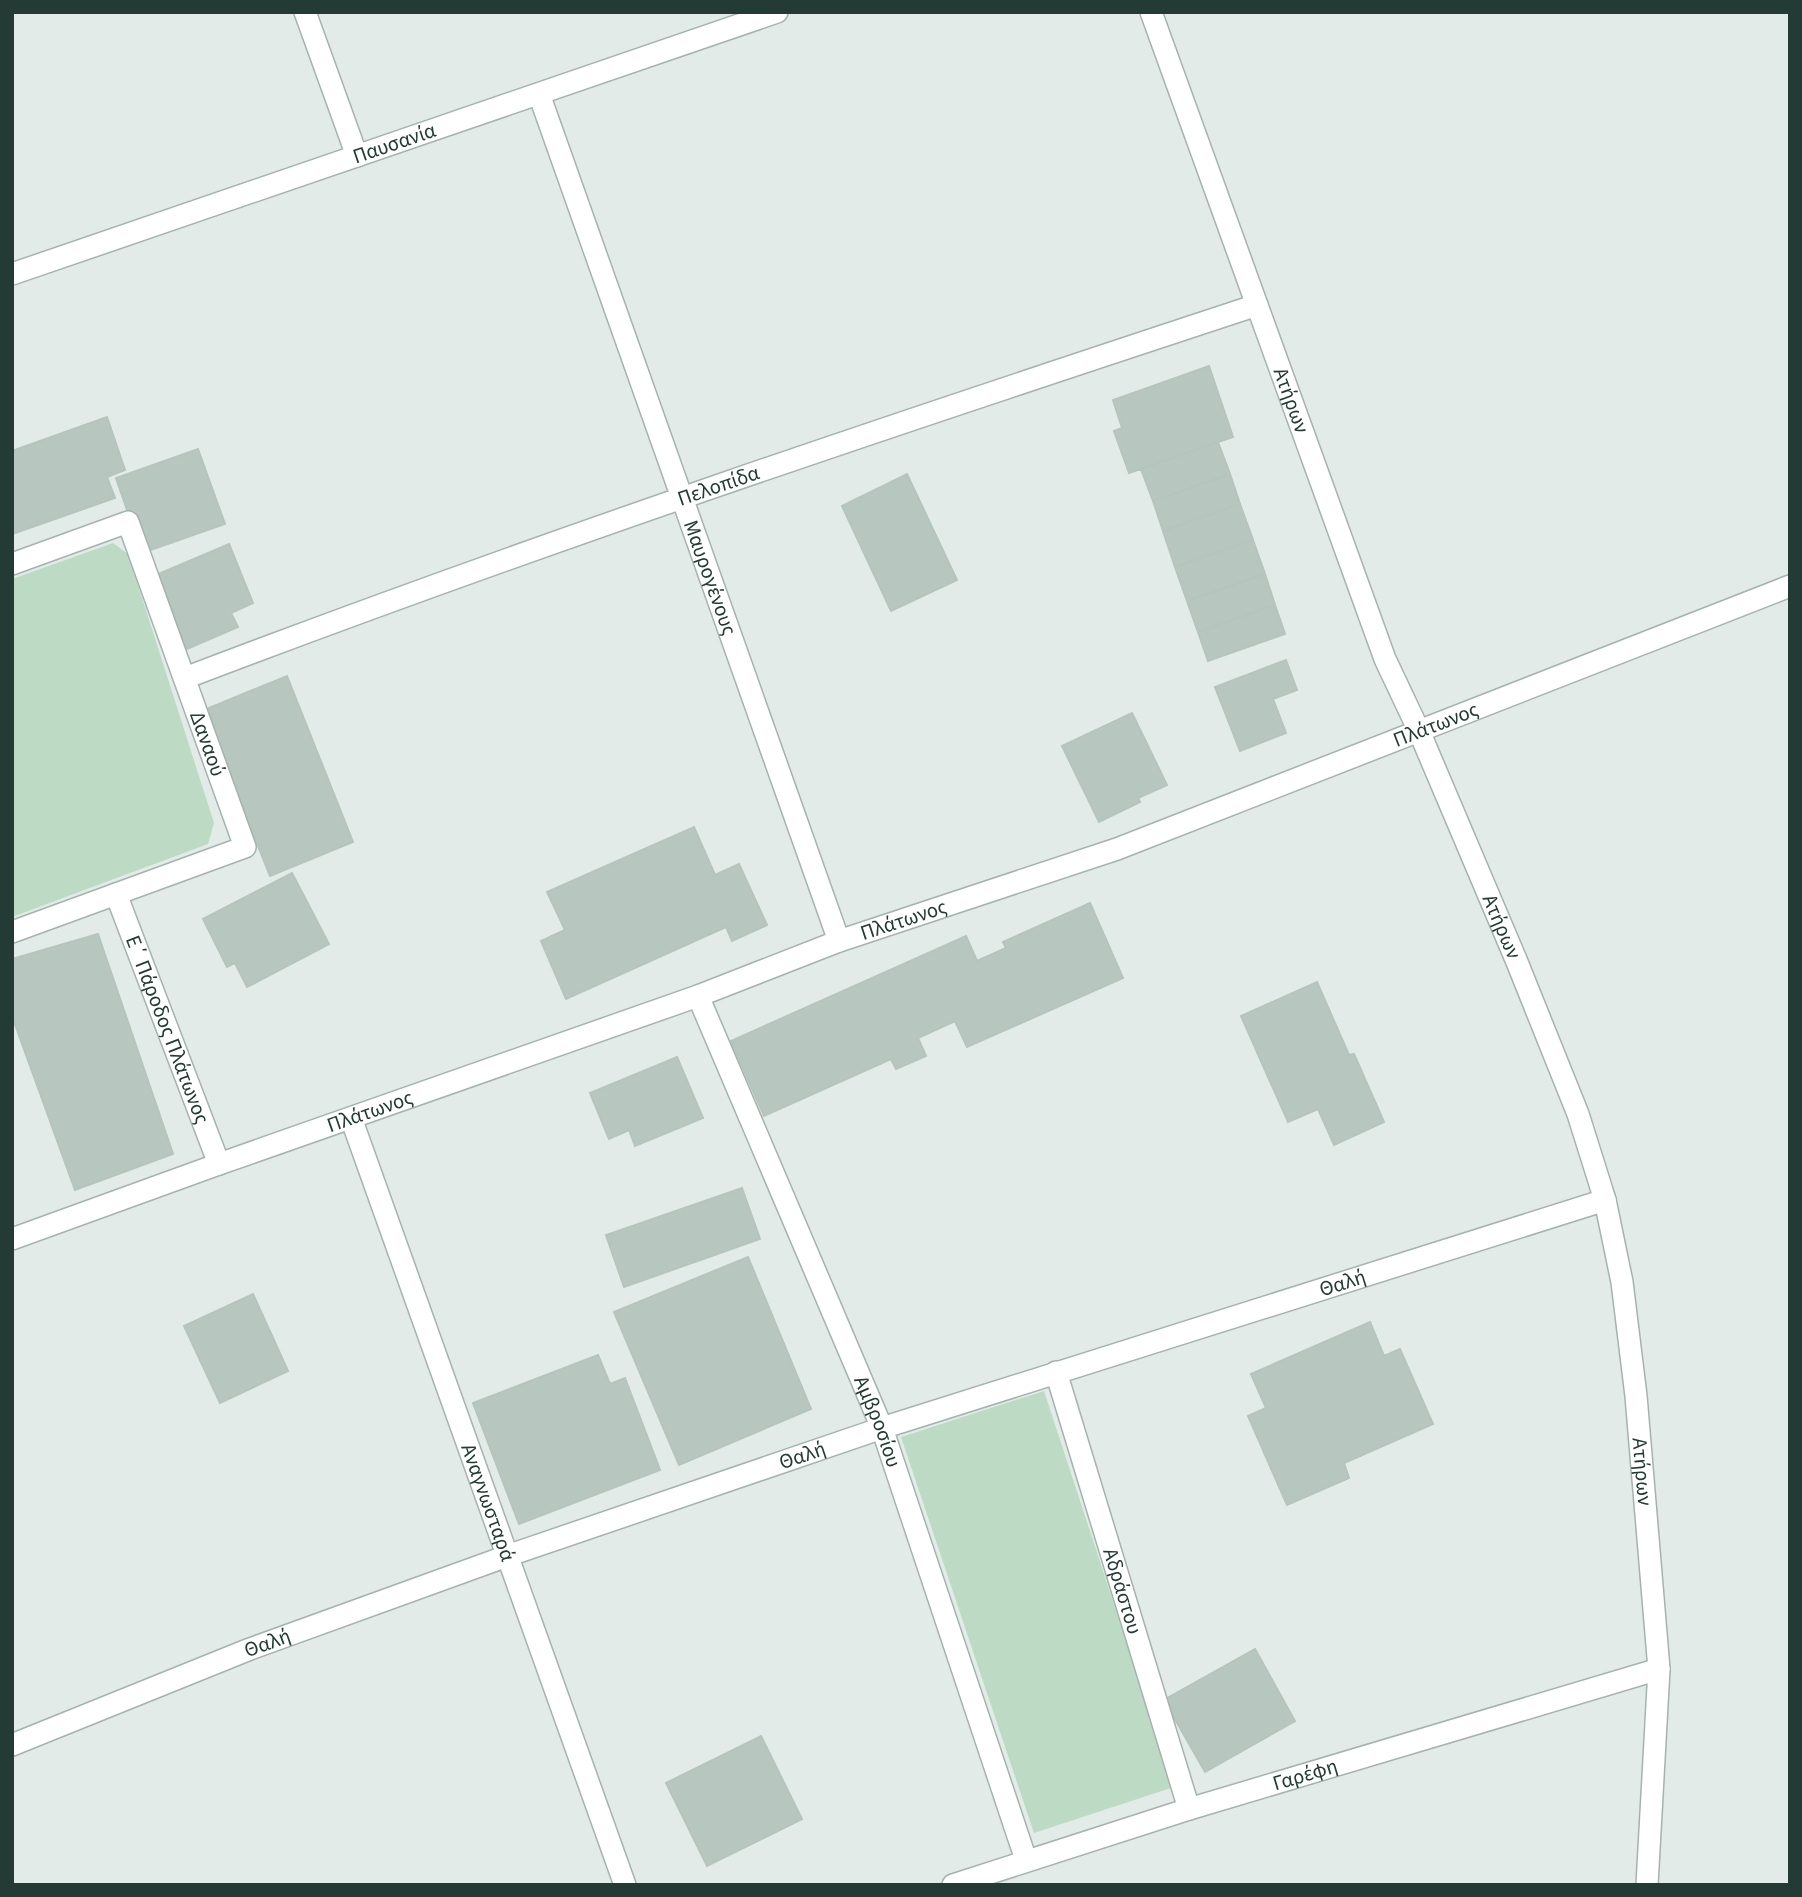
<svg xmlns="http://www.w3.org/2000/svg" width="1802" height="1897" viewBox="0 0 1802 1897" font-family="'Source Sans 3',sans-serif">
<rect width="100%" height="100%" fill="#e2ebe7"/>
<!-- green -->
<path fill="#bddbc4" d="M113 543 128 554 214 823 208 844 12 917V579Z
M1044 1391 1174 1787 1034 1833 901 1437Z"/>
<!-- building -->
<path fill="#b8c6c0" stroke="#b5c4bd" stroke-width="2" d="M1209 366 1233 437 1129 473 1114 431 1122 428 1113 400Z
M107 417 125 470 107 477 115 498 12 534V451Z
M1218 442 1230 474 1153 501 1141 469Z
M198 449 225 524 142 553 116 478Z
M907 474 957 580 891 611 842 506Z
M1230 474 1240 504 1163 531 1153 501Z
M1240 504 1253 540 1175 567 1163 531Z
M1253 540 1265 574 1187 601 1175 567Z
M229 544 253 603 231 613 238 627 187 649 156 575Z
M1265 574 1275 605 1198 632 1187 601Z
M1275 605 1285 634 1208 661 1198 632Z
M1286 660 1297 690 1273 699 1286 733 1240 751 1215 687Z
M287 676 353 842 270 876 204 710Z
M1132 713 1167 785 1138 798 1140 802 1099 822 1062 746Z
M694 827 715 875 739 864 767 925 732 941 726 927 566 999 541 941 565 930 547 892Z
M292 873 329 944 247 987 235 963 227 967 203 919Z
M1090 903 1123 978 967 1047 955 1021 918 1038 926 1056 896 1069 891 1059 764 1116 731 1041 966 936 977 961 1006 948 1003 942Z
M98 934 173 1154 75 1190 12 1016V959Z
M1317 982 1349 1055 1354 1054 1384 1122 1334 1145 1318 1109 1288 1122 1241 1016Z
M677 1057 703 1118 635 1146 629 1130 609 1139 590 1093Z
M742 1188 760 1239 624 1287 606 1235Z
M748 1257 811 1409 679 1465 614 1312Z
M253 1294 288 1371 220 1403 184 1326Z
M1370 1322 1384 1356 1400 1349 1433 1424 1344 1463 1349 1478 1287 1505 1248 1416 1266 1408 1251 1374Z
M598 1355 610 1384 625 1378 660 1470 519 1524 473 1403Z
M1255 1649 1295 1721 1205 1772 1164 1700Z
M761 1736 802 1819 707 1866 666 1783Z"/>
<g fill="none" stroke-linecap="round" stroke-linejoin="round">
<!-- minor casing -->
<g stroke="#a5b3ae" stroke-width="24">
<g id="minor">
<path d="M305 12 357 156"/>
<path id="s1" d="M1151 12 1385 659 1419 731 1517 962 1578 1114 1605 1200 1622 1282 1636 1396 1659 1669 1647 1885"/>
<path id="s2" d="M539 94 839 941"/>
<path id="s3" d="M12 274 777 12"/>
<path id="s4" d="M12 564 128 522 245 847 12 932"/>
<path id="s5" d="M185 678C539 543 898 423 1257 305"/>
<path id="s6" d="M116 894 219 1164"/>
<path id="s7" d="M698 996 882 1428 1026 1860"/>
<path id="s8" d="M351 1118 625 1885"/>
<path id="s9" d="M12 1239 219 1164 698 996 839 941 1117 849 1790 586"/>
<path id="s10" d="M1056 1372 1189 1809"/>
<path id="s11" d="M12 1745 250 1649 507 1556 882 1428 1605 1200"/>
<path id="s12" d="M953 1885 1189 1809 1659 1669"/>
</g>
</g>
<!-- minor -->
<use href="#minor" stroke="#fff" stroke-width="21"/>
</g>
<g text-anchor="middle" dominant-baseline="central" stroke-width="5" stroke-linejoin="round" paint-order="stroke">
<!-- street labels -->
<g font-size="21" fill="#233b34" stroke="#f2f8f5">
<text stroke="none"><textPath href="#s3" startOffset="404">Παυσανία</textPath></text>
<text stroke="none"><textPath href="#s1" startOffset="413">Ατήρων</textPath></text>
<text stroke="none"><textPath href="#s5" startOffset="567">Πελοπίδα</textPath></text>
<text stroke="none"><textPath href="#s2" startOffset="513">Μαυρογένους</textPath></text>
<text stroke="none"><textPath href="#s9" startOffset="1514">Πλάτωνος</textPath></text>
<text stroke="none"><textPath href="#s4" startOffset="359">Δαναού</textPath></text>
<text stroke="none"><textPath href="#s9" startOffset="947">Πλάτωνος</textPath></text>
<text stroke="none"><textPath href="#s1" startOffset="980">Ατήρων</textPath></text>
<text stroke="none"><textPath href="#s6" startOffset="145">Ε΄ Πάροδος Πλάτωνος</textPath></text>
<text stroke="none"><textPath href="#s9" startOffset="380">Πλάτωνος</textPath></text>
<text stroke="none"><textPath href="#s11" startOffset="1409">Θαλή</textPath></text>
<text stroke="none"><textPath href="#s7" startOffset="462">Αμβροσίου</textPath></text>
<text stroke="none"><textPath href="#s11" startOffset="842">Θαλή</textPath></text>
<text stroke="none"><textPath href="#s1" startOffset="1547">Ατήρων</textPath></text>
<text stroke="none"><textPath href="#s8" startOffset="408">Αναγνωσταρά</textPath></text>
<text stroke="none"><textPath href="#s10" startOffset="229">Αδράστου</textPath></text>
<text stroke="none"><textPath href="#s11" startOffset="275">Θαλή</textPath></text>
<text stroke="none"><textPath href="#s12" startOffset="369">Γαρέφη</textPath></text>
</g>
</g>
<!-- border -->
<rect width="1802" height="1897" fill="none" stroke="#233b34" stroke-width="28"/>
</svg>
